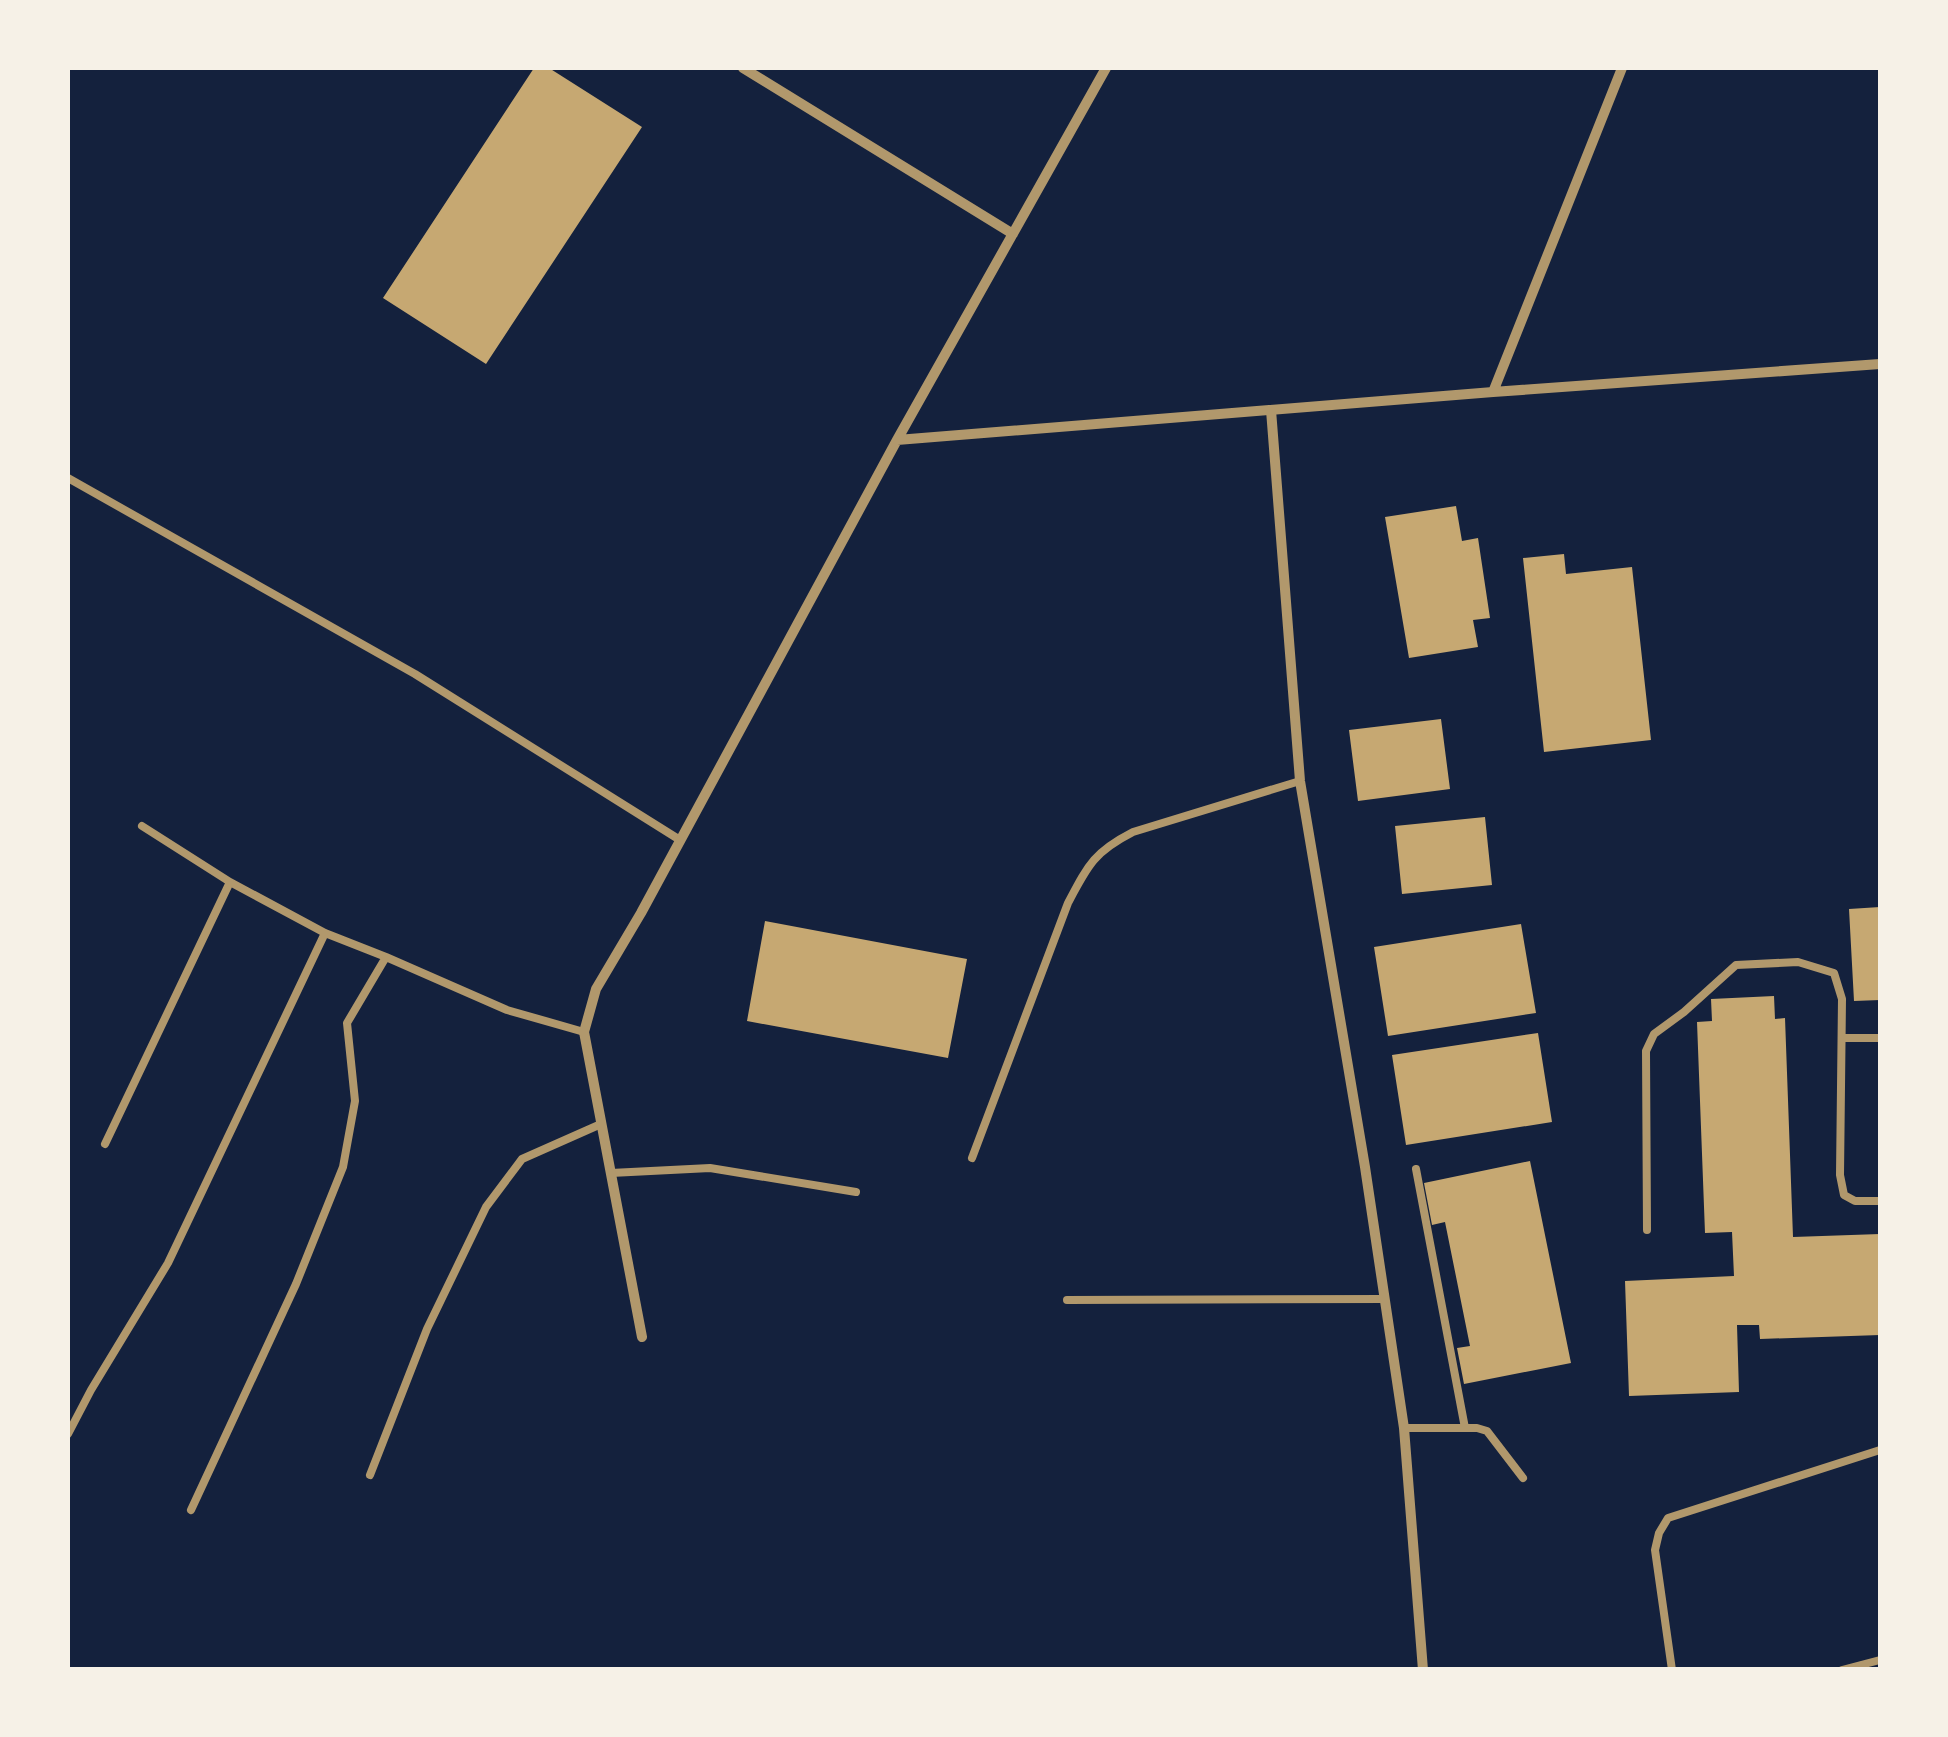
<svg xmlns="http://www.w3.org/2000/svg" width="1948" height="1737" viewBox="0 0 1948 1737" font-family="Manrope,sans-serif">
<rect width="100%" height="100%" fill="#14213d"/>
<!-- building -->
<path fill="#c6a872" d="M534 68H549L642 127 486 364 383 298Z
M1456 506 1462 541 1478 538 1490 618 1473 620 1478 647 1409 658 1385 517Z
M1564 554 1566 574 1632 567 1651 740 1544 752 1523 558Z
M1441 719 1450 789 1358 801 1349 730Z
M1485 817 1492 885 1402 894 1395 826Z
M1880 907V1000L1854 1001 1849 909Z
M765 921 967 959 948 1058 747 1021Z
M1521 924 1536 1013 1388 1036 1374 947Z
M1774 996 1775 1019 1785 1018 1793 1237 1880 1234V1335L1760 1339 1759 1325H1737L1739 1392 1629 1396 1625 1281 1734 1276 1732 1232 1705 1233 1697 1022 1712 1021 1711 999Z
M1538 1033 1552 1122 1406 1145 1392 1055Z
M1530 1161 1571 1363 1464 1384 1457 1348 1470 1346 1445 1222 1432 1225 1424 1183Z"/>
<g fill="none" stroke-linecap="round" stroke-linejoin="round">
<!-- service -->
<path stroke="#b1986c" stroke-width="8" d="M68 478 415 674 680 840
M142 826 230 882 325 933 386 957 507 1010 584 1032
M1843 1038H1880
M105 1144 230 882
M972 1158 1068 903C1088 865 1094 852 1133 832L1300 781
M1416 1169 1465 1428
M611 1173 710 1168 856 1192
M1647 1230 1646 1051 1654 1034 1684 1012 1736 965 1798 962 1834 973 1842 999 1840 1175 1844 1195 1855 1201H1880
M1067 1300 1385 1299
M1404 1428H1477L1487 1431 1523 1478
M68 1434 91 1390 168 1263 325 933
M370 1475 427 1329 486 1207 522 1159 601 1124
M191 1510 296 1284 343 1167 355 1101 347 1023 386 957
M1672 1670 1655 1550 1659 1533 1668 1518 1880 1450
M1842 1670 1880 1660"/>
<!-- minor -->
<path stroke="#b1986c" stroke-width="10" d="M743 68 1013 234
M1493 392 1622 68
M1271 410 1300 781 1365 1167 1404 1428 1423 1670
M897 440 1493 392 1880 364
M642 1337 584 1032 596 989 641 913 897 440 1106 68"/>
</g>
<!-- border -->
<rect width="1948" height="1737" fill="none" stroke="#f6f1e7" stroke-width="140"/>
</svg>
